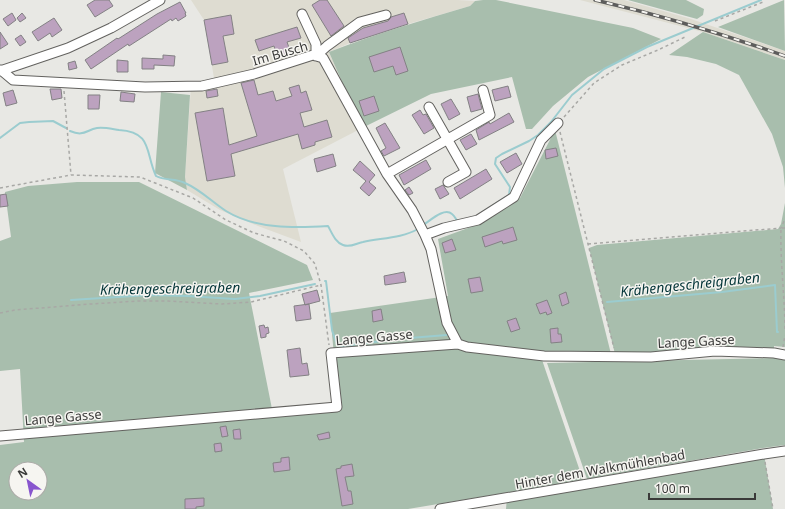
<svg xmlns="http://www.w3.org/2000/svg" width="785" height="509" viewBox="0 0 785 509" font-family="'Noto Sans',sans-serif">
<rect width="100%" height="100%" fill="#e8e8e4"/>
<!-- built -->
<path fill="#dedcd1" d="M191 0H457L475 1 470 6 408 24 350 43 329 52 362 128 283 169 301 242 258 226 220 210 187 190 185 177 191 86 217 82 214 78 204 20Z
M580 0H624L688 18 785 51V60L703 32Z"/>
<!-- green -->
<path fill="#a8bead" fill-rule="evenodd" d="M483 0H496L633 28 661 39 588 77 553 106 532 129H526L512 77 431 94 362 128 329 52C375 34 423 20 470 6L475 1Z
M628 0H686L704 9 703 15 697 19Z
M784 0 785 51 718 27Z
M703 32 785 60V188L783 167 772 134 739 75 716 64 687 57 669 55Z
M161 92 190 95 185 177 187 190 155 173Z
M555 130 611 354H540L583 480 408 509H0V445L24 442 20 369 0 371V241L11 237 5 192 28 186 77 182H139L307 265 313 280 249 293 273 414 339 408 330 313 448 296 438 239 479 224 520 198ZM16 469H40V493H16Z
M785 203V347L774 346V353L616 358 589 248 597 245 778 229 781 224Z
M778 358 785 360V445L763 448 587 479 547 363Z
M764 454 773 509H506L507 497Z"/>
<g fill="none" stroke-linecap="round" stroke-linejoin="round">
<!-- stream -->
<path stroke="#9bcccf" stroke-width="2" d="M70 131C84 137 86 130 97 128 104 127 112 129 119 130 153 132 145 153 156 176 165 181 175 178 185 183 201 190 212 202 226 211 255 229 294 228 328 226 332 233 335 242 343 245 351 248 356 243 363 242 382 238 402 238 418 229
M0 138 20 123 29 122 53 121 66 128
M478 215 509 195 510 187 495 164 496 158 502 154 529 141 538 135 551 122 572 95 604 69 647 47 761 0
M423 225C430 221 444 207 452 214 455 216 456 220 458 222
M325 281H326L332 330 337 345 342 346 397 339 447 335
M71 300 149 295 187 296 235 299 260 296 315 284
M607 302 722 292 775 285 777 332H778"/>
</g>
<!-- building -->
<path fill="#bca2bf" stroke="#838184" d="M95 0H109L113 6 95 17 87 5Z
M320 0H327L344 26 331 36 312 5Z
M180 2 186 13H185L186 16 178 21 176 18 172 21 171 19 129 46 128 44 91 69 85 60 117 38 118 39 157 14Z
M12 13 16 20 8 26 3 19Z
M22 13 26 18 20 22 17 18Z
M404 13 408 24 350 43 348 38 363 28 388 21 391 17Z
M231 15 234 34 223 36 228 62 212 65 204 20Z
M54 18 62 30 52 37 50 33 38 41 32 32Z
M297 27 301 38 287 42 291 53 277 57 274 46 259 51 255 40Z
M0 32 8 44 0 49Z
M21 35 26 42 20 46 15 39Z
M400 47 408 71 396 75 393 66 374 72 369 57Z
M163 55 175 56 174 66 154 65V69H142V58L163 59Z
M117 60 128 61V72H117Z
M75 61 77 68 69 70 68 63Z
M254 80 258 95 273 91 276 101 292 96 289 88 299 85 301 93 306 91 312 110 300 113 304 127 327 120 332 137 315 142V145L302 149 298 134 231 154 235 176 207 181 195 113 223 108 229 145 257 136 241 83Z
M508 86 511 97 495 101 492 90Z
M50 89H61L62 98 52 100Z
M217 89 218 96 207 98 206 91Z
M13 90 17 103 6 106 3 93Z
M121 92 135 94 134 102 120 101Z
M478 94 482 109 471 112 467 97Z
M88 95H100L99 109H88Z
M374 96 379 111 364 116 359 101Z
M451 99 460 114 449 120 441 104Z
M420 110 423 115 426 114 434 128 424 134 412 115Z
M509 113 514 122 479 140 476 130 489 122 490 124Z
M385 123 400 148 384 156 381 151 386 148 376 128Z
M471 134 477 144 466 150 460 140Z
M556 148 558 156 546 159 545 150Z
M516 153 522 164 507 173 500 162Z
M333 154 336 166 317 172 314 159Z
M426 160 431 169 404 185 399 175Z
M360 161 375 175 369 182 376 188 369 196 360 188 366 181 353 170Z
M486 169 492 179 460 199 454 188Z
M443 185 449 194 440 199 435 189Z
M409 187 413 193 409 195 405 190Z
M6 194 8 206 0 207V195Z
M513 227 517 240 503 244 502 241 485 247 482 237Z
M452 239 456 250 445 253 442 243Z
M404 272 406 282 385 285 384 276Z
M480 277 483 291 471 293 468 279Z
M317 290 320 301 305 305 302 294Z
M566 292 569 303 562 306 559 295Z
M547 300 552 313 547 315 546 312 540 314 536 304Z
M309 304 311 319 296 321 294 306Z
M381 309 383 320 373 322 372 311Z
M516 318 520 329 511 332 507 321Z
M264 325 265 328 268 327 269 333 266 334V337L261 338 259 326Z
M558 328V334H561L562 342 551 343 550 329Z
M300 348 302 364 307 363 309 375 290 377 287 350Z
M226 426 228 436 222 437 220 427Z
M240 429 241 439H234L233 430Z
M329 432 330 438 319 440 317 435Z
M221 443 222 451 215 452 214 444Z
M289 457 290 470 274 472 273 463 281 462V458Z
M352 464 354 476 345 477 348 491H351L353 504 342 506 336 469 341 468V466Z
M204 498V506L196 507V509H185V499Z"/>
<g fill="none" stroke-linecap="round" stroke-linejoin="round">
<!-- minor casing -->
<g stroke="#63625f" stroke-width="11">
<path id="minor" d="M302 14 316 44V56
M316 56 327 46 360 22 386 15
M1 70 13 80 145 87 202 86 254 74 313 55 323 58 387 174 412 210 425 235 431 249 447 323 458 344
M0 71 68 48 111 28 160 0
M429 107 466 172 448 182
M387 174 490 115 483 90
M425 235 444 228 478 220 514 197 541 140 558 123
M0 436 337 407 331 353 458 344 467 347 544 356 651 357 715 351 774 353 785 355
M440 509 764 454 785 451"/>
</g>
<!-- path -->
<path stroke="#a8a8a5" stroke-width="1.5" stroke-dasharray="3 3" stroke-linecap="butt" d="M715 21 763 2
M64 91 71 175
M564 117 594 83 622 65 658 50 685 37
M560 132 614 348
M0 188 71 175 140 177 193 198 226 220 254 233 284 241 304 251 315 264 321 285 329 345
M785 228H781C780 263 785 297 785 332
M588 244 781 228 785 219
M0 313 15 310 91 304 138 301H168L222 304 251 302 321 285
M783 347 785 335
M765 462 773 509"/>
<!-- minor -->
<use href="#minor" stroke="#fff" stroke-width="9"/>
<!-- rail casing -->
<g stroke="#5d5d5c" stroke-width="3.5">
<path id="rail" d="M595 0C660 15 723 34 785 56"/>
</g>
<!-- rail -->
<use href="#rail" stroke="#f6f5f1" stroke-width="2" stroke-dasharray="6" stroke-linecap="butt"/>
</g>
<g text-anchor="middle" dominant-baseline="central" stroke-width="3" stroke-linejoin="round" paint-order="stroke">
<!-- street labels -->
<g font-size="13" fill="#3a3a39" stroke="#f6f5f1">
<text transform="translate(280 53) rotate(-16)">Im Busch</text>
<text transform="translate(374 337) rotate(-5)">Lange Gasse</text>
<text transform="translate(696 341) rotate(-3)">Lange Gasse</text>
<text transform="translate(63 417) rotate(-5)">Lange Gasse</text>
<text transform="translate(600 469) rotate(-10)">Hinter dem Walkmühlenbad</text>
</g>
<!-- water labels -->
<g font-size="14" font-style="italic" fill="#043538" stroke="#f6f5f1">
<text transform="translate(690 284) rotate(-6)">Krähengeschreigraben</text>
<text transform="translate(170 288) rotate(-1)">Krähengeschreigraben</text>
</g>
</g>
<!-- north arrow -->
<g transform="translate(28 481) rotate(327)"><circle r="19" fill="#f6f5f1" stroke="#abaaa7"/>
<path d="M0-3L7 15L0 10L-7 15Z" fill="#8855ce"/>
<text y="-6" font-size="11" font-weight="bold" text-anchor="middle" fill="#3a3a39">N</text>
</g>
<!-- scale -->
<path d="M649 493v6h106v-6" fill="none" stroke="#3a3a39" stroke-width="2"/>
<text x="655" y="493" font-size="12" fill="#3a3a39" stroke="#f6f5f1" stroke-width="3" paint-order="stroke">100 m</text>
</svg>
